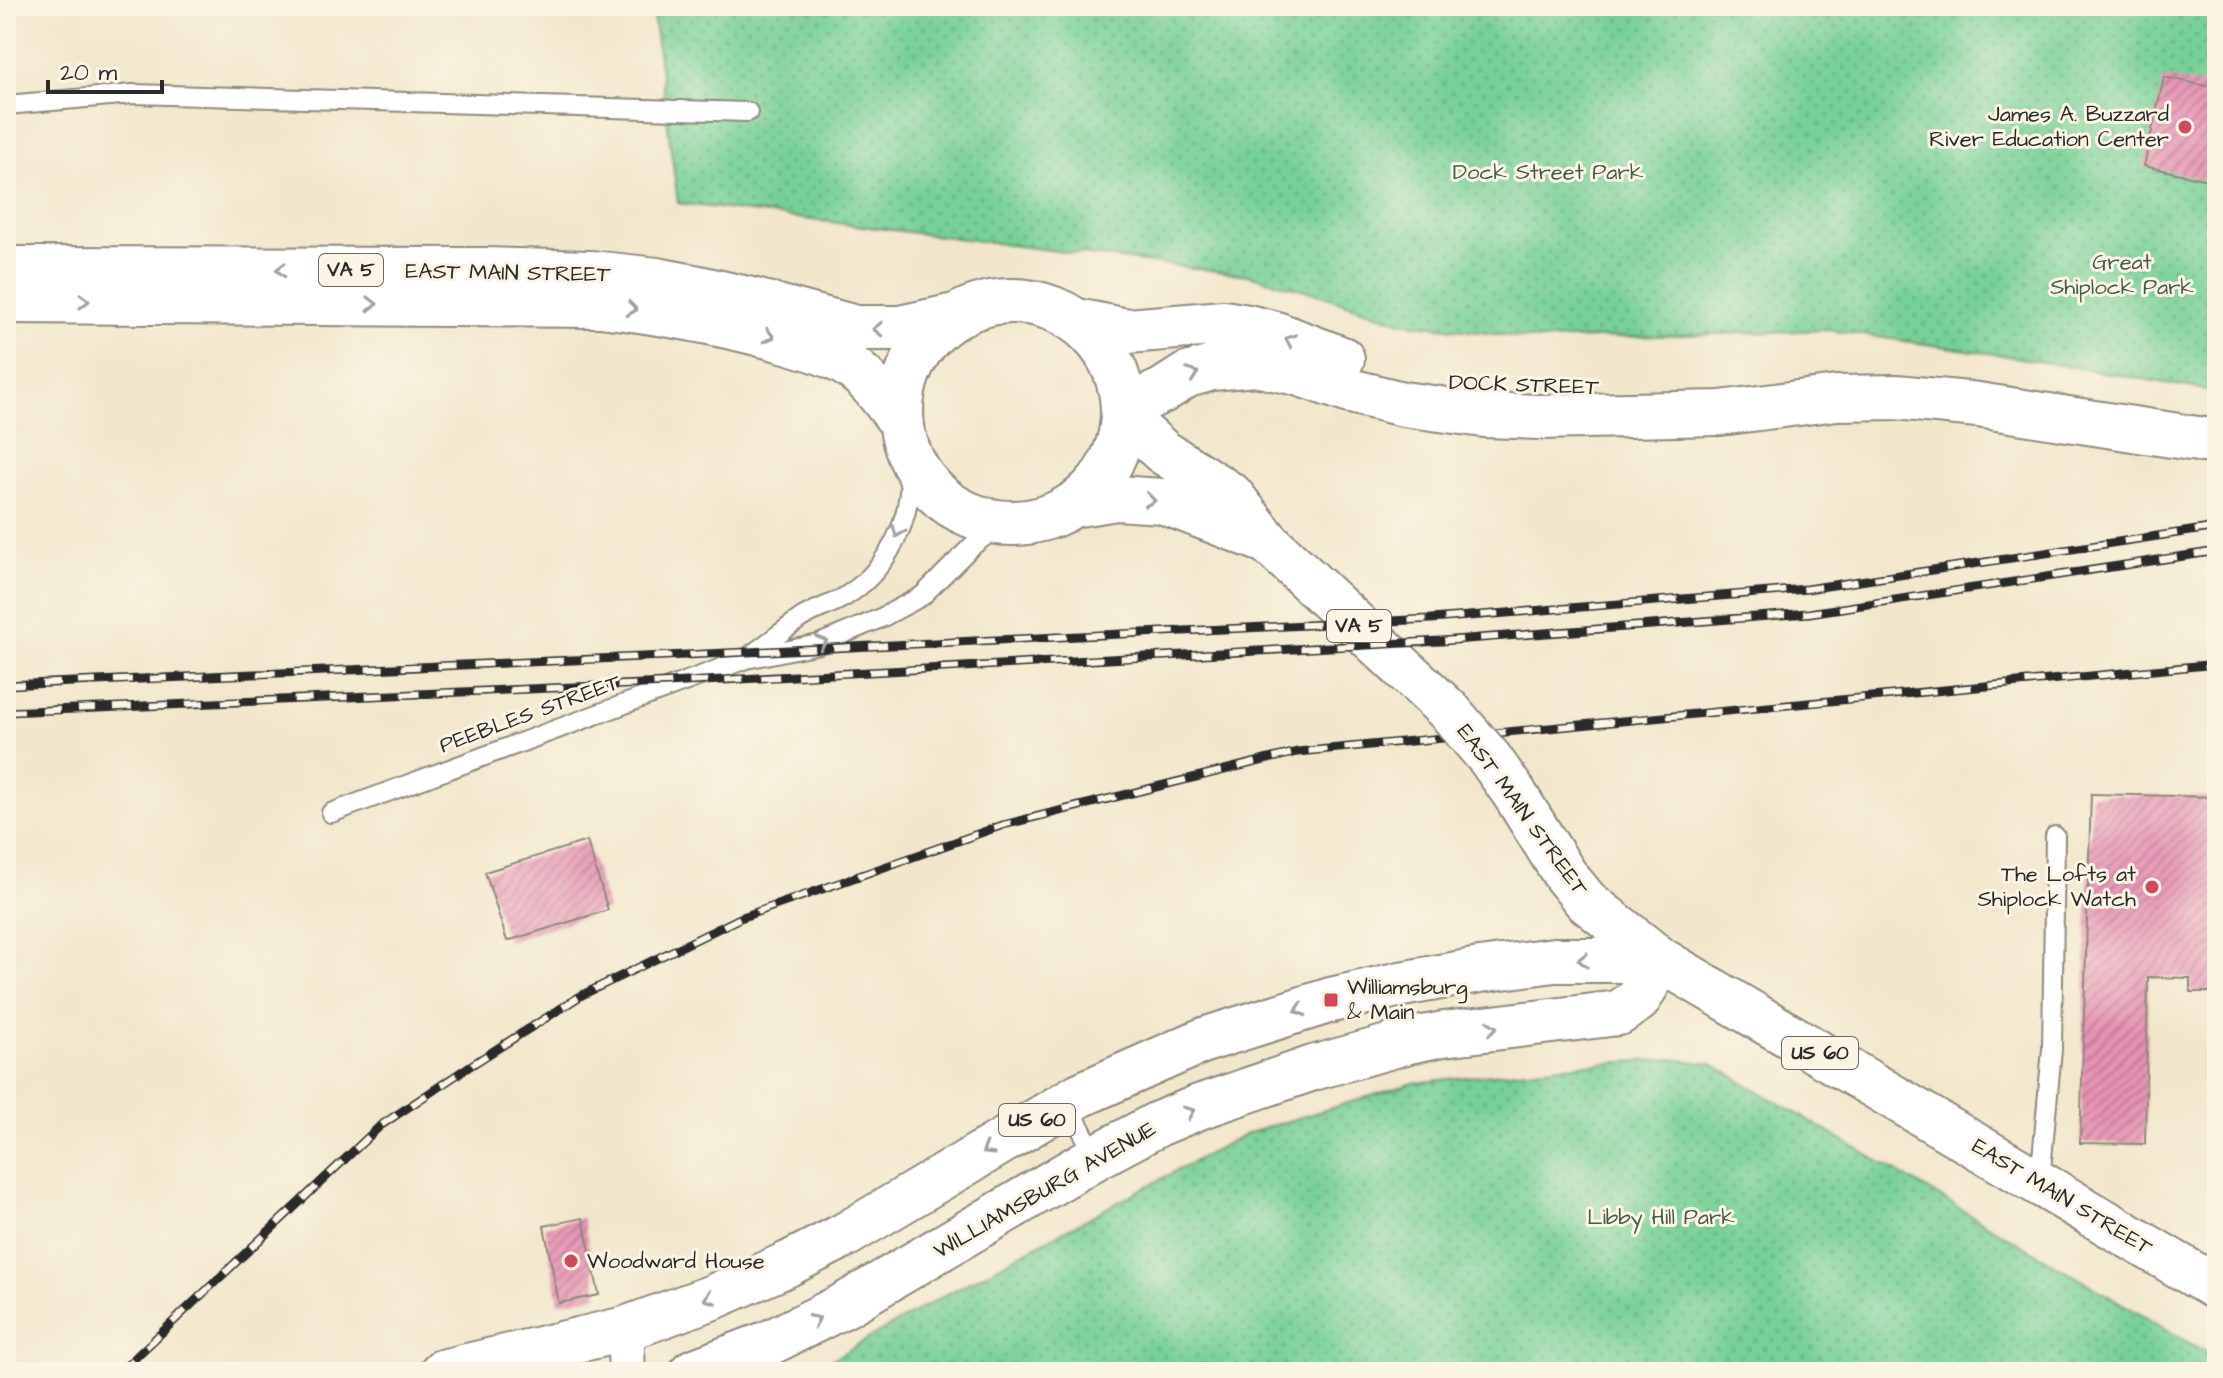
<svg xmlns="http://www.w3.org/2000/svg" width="2223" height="1378" font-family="'Architects Daughter',sans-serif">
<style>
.park{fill:url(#park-dots);stroke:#507e61;stroke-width:2}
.building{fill:url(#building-hatch)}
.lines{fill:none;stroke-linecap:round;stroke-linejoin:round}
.lane-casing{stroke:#8e897c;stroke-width:22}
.street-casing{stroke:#8e897c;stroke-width:40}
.secondary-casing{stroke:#8e897c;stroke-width:48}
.primary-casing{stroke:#8e897c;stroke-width:48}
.lane{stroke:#fff;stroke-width:18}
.street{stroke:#fff;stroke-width:36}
.secondary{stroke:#fff;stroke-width:44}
.primary{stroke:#fff;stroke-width:44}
.rail-casing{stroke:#2b2b2b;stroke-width:9}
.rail{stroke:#fcf5e5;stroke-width:6;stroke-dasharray:18;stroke-linecap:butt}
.primary-bridge-casing{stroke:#8e897c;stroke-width:48;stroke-linecap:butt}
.primary-bridge{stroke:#fff;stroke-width:44}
.oneway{stroke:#a0a0a0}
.poi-dot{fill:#d1495b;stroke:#fcf5e5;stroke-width:3}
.labels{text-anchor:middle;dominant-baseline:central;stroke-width:6;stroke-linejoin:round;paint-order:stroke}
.shield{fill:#fcf5e5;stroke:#6a6863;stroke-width:2}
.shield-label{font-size:20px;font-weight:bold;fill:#2b2b2b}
.poi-label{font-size:22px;fill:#2b2b2b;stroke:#fcf5e5;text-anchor:end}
.park-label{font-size:22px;fill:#425d4b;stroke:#fcf5e5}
.street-label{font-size:22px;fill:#2b2b2b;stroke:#fcf5e5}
</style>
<defs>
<pattern id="park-dots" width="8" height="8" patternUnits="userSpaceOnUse" patternTransform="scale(2)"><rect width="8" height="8" fill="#76d097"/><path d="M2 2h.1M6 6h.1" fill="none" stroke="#61a97b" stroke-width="1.8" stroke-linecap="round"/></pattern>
<pattern id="building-hatch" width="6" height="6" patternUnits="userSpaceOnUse" patternTransform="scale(2)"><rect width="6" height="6" fill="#e692b3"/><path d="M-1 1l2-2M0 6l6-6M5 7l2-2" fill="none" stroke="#bb7792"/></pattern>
</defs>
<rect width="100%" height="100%" fill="#fcf5e5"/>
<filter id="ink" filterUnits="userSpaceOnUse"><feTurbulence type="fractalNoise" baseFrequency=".0125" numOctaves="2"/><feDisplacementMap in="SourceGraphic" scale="16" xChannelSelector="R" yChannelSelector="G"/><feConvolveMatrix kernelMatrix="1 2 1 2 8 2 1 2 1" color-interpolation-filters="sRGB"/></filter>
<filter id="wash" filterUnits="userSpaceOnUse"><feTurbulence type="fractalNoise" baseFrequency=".006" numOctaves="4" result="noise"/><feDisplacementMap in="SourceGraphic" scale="32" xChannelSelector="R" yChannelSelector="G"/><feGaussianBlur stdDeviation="1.8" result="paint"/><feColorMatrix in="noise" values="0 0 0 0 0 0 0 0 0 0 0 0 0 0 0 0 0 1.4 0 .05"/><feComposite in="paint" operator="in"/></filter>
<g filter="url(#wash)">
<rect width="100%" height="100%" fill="#f2e7cc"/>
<path class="park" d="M652,6h1565v386l-209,-36 -179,-26 -289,10 -139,-18 -96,-32 -57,-15 -570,-72z
M1671,1059l41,5 505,295v13h-1407l133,-76 302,-162 169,-51 148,-17z"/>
<g id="blocks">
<path class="building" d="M2164,77l53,11v94l-73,-16z
M2091,794l126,3v195h-27v-14l-42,-1 -3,167 -65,-1z
M587,841l21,69 -101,31 -22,-69z
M583,1218l16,77 -40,8 -15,-77z"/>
</g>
</g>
<g filter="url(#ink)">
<use href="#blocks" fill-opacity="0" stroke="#8e897c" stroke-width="2"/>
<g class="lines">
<g class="lane-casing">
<path id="lane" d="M6,105l127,-11 615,18
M751,655c17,-12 33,-25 50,-37 14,-9 31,-13 45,-22 35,-22 59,-62 63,-103 1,-12 0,-25 0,-37
M331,813l415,-154 73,-15 62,-26 41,-22 50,-50 30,-23
M1067,1103l29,54
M2040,1181l12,-132 3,-213"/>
</g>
<g class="street-casing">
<path id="street" d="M625,1329l2,43"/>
</g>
<g class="secondary-casing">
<path id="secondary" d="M1077,321l51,10 96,-8 24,4 28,7 66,25
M1123,408l39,-17 25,-16 25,-7 43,-4 42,9 53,18 53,13 81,11 55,2 181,-4 117,-15 59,-1 82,8 239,37"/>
</g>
<g class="primary-casing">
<path id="primary" d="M6,269l478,1 107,3 66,7 37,7 57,13 105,28h44l55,-12
M901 412a111 111 0 1 1 222 0a111 111 0 1 1-222 0Z
M6,301l594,4c60,7 117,17 176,33 25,7 52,14 75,29 20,14 34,35 49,54
M1123,416l40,36 68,43 36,46 183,171
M1072,505l45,-7 45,3 104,40
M1514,793l51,82 21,26 75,59 556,328
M442,1372l183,-43 88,-32 75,-33 57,-29 235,-140 124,-55 127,-40 70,-16 79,-14 74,-10h107
M692,1372l79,-30 74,-37 251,-148 62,-33 41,-17 114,-39 96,-27 34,-7 176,-21 19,-13 23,-40"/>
</g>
<use href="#lane" class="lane"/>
<use href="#street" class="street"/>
<use href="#secondary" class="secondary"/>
<use href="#primary" class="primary"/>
<g class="rail-casing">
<path id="rail" d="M6,685l659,-29 766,-37 376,-30 410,-62
M6,712l661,-29 774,-42 368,-28 408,-62
M120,1372l260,-246 90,-60 112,-71 158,-77 263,-93 294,-73 920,-88"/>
</g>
<use href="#rail" class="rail"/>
<g class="primary-bridge-casing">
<path id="primary-bridge" d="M1450,712l40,47 24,34"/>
</g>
<use href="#primary-bridge" class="primary-bridge"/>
</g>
<defs><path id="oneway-chevron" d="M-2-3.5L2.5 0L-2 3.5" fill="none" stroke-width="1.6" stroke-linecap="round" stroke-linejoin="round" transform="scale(2)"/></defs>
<g class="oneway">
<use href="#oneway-chevron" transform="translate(281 270) rotate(-180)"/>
<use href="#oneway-chevron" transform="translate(84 301)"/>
<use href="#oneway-chevron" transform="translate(372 304)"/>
<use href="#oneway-chevron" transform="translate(632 309) rotate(7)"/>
<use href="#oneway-chevron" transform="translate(878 329) rotate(-180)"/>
<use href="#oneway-chevron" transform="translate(769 336) rotate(15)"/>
<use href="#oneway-chevron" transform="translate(1290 340) rotate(-159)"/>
<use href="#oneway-chevron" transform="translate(1193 374) rotate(-20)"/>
<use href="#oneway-chevron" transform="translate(1150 500) rotate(7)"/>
<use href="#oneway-chevron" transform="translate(898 532) rotate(112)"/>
<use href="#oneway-chevron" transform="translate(822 642) rotate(-18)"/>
<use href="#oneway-chevron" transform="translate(1583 960) rotate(179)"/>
<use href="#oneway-chevron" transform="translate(1300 1010) rotate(163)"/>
<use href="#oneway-chevron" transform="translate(1492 1028) rotate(-6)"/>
<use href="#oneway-chevron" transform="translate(1189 1112) rotate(-22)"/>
<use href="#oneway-chevron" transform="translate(987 1150) rotate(149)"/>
<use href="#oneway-chevron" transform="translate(709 1298) rotate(159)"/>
<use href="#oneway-chevron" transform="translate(815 1320) rotate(-27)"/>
</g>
</g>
<g class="poi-dot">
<circle cx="2185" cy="127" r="8"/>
<circle cx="2152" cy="887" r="8"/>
<rect x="1323" y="992" width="16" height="16" rx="4"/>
<circle cx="571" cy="1261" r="8"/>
</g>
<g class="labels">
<g class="shield">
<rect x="319" y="254" width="64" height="32" rx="6"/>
<rect x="1327" y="610" width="64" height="32" rx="6"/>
<rect x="1782" y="1037" width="76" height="32" rx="6"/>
<rect x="999" y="1104" width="76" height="32" rx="6"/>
</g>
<g class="shield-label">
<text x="351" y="270">VA 5</text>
<text x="1359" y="626">VA 5</text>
<text x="1820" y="1053">US 60</text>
<text x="1037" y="1120">US 60</text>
</g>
<g class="poi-label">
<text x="2169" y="114">James A. Buzzard<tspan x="2169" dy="25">River Education Center</tspan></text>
<text x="2136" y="874">The Lofts at<tspan x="2136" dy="25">Shiplock Watch</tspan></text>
<text x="1347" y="987" text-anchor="start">Williamsburg<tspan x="1347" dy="25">&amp; Main</tspan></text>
<text x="587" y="1261" text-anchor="start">Woodward House</text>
</g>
<g class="park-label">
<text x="1548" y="172">Dock Street Park</text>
<text x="2122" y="262">Great<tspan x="2122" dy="25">Shiplock Park</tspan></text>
<text x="1661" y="1217">Libby Hill Park</text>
</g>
<g class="street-label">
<text transform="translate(508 273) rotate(1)">EAST MAIN STREET</text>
<text transform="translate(1524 385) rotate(2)">DOCK STREET</text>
<text transform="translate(530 714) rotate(-20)">PEEBLES STREET</text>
<text transform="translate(1522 810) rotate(54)">EAST MAIN STREET</text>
<text transform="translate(1045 1190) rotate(-30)">WILLIAMSBURG AVENUE</text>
<text transform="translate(2062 1197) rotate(31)">EAST MAIN STREET</text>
</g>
</g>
<rect width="2223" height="1378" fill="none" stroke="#fcf5e5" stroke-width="32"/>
<path d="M48 80v12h114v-12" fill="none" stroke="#2b2b2b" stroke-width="4"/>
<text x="60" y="80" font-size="24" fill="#2b2b2b" stroke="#fcf5e5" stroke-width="6" paint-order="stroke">20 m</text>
</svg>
